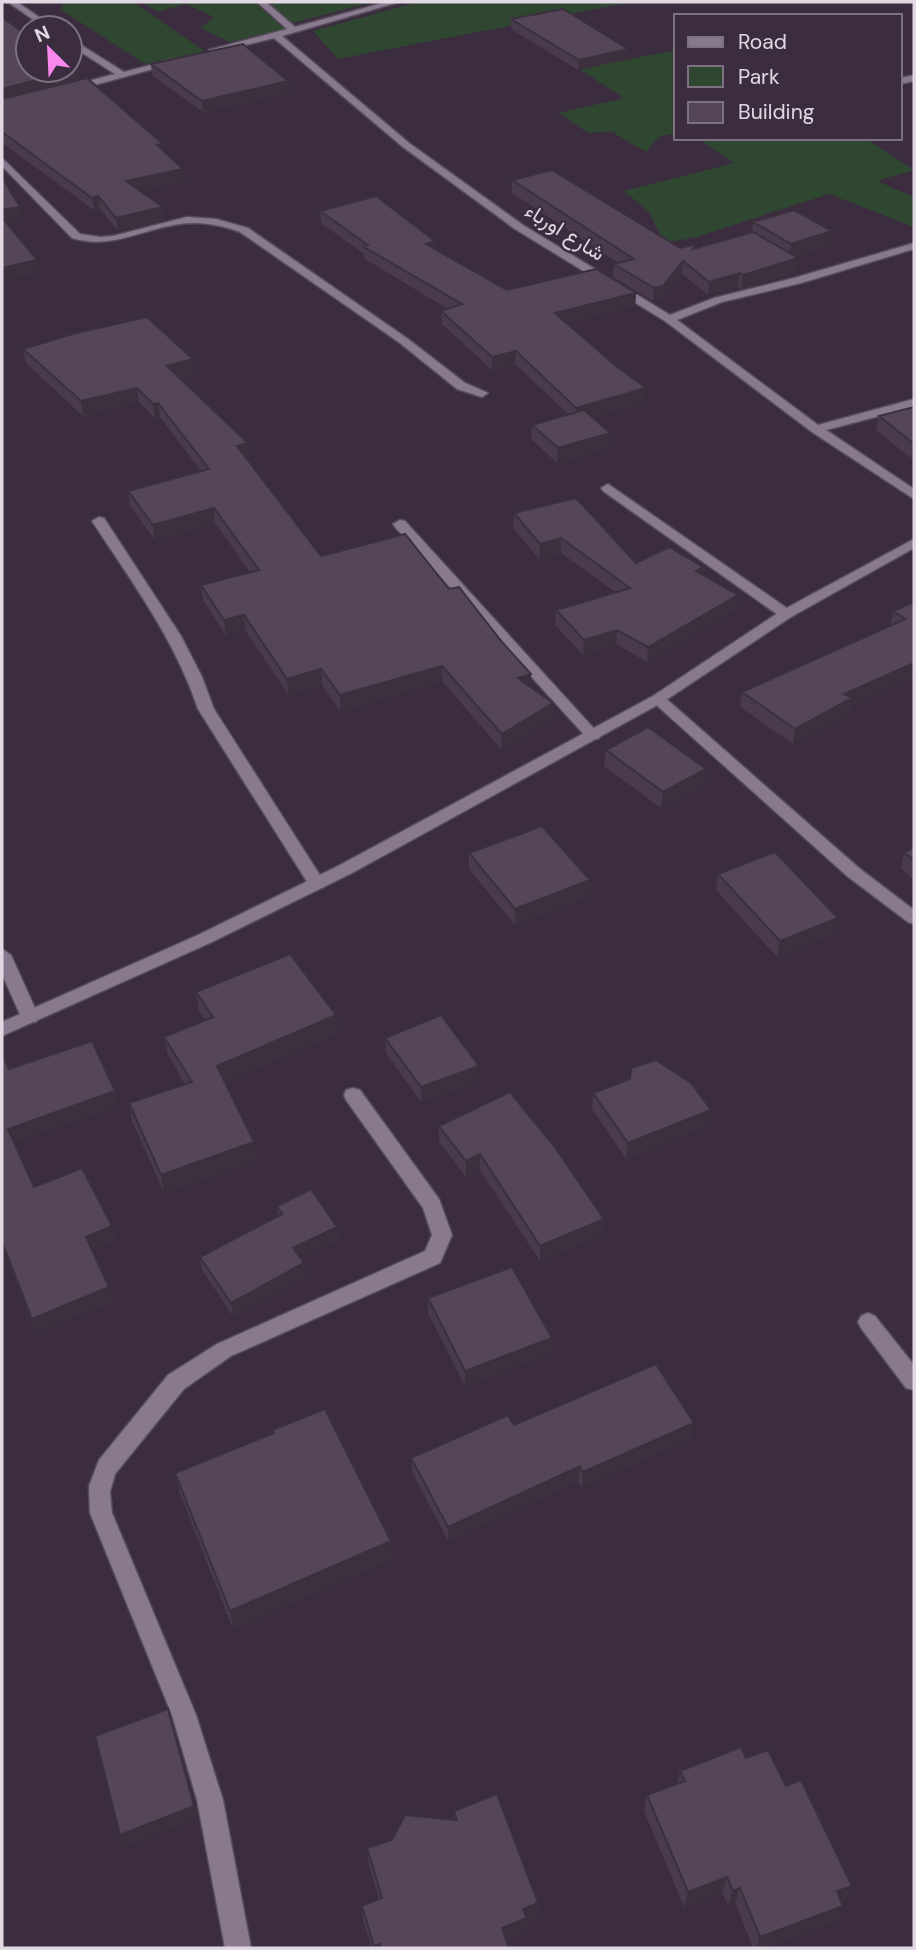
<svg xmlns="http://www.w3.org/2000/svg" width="916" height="1950" font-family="'DM Sans',Vazirmatn,sans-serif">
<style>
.green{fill:#2f4631}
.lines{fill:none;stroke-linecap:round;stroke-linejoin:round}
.street-casing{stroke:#574c5b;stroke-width:3}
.secondary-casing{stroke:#574c5b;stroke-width:3}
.street{fill:#89798e;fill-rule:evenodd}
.secondary{fill:#89798e;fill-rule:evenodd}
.wall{fill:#493b4d}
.shaded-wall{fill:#3c303e}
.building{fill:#554559;stroke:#3c303e;stroke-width:2}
.labels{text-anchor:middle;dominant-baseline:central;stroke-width:5;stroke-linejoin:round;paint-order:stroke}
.far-street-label{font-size:21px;fill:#e1d8e4;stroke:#3b2d3f}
</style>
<rect width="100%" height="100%" fill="#3b2d3f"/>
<path class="green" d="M65,2h68l73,50 -61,12 -85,-55z
M142,2h112l31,27 -55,13 -30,-14 14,-11 -28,-13 -29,8z
M264,2h109l-84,22z
M418,2h214l-294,57 -25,-28z
M676,50v83l-17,4 -13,15 -34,-20 -24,1 -29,-20 65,-15 -45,-29z
M697,138h168l49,32 -37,11 37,16v30l-85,-33 -132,43 -33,6 -15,-31 -25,-21 110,-28z"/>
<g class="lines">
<g class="street-casing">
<path id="street" d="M8,2h9l38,26h-10z
M257,2h9l29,25 91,-25h13l-117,34 127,107 114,82 147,90 44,-17 80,-20 120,-35v6l-113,34 -79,19 -45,18 141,105 96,-26v8l-88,23 88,59v10l-102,-67 -147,-111 -150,-92 -112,-82 -129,-109 -65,16v-4l78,-21z
M70,38l54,34 50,-13 5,3 -110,30 -5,-3 2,-2 49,-13 -45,-29z
M914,75v6l-14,3v-6z
M2,158l78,76 20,3 13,-1 74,-19 29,2 32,9 160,111 57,44 23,10 -6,4 -25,-8 -57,-46 -160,-111c-19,-7 -39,-11 -60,-8 -38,5 -68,26 -108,14l-70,-72z
M608,484l183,127v6h-10l-178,-126 -2,-3z
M99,517l5,1 77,118 21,41 12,32 109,171 2,4 -2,4h-12l-113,-179c-23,-69 -66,-127 -106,-188z
M400,520l5,1 193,212 3,3 -3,3h-10l-193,-212 -2,-3z
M658,694l5,2 196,172 55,42v14l-6,-2 -61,-46 -194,-174 -2,-3z
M2,949l9,6 28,62 -3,5h-12l-3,-5 -19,-43z
M353,1088l7,2 79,109 13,36 -12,28 -209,93 -47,33 -69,85 -5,18 2,21 84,202 27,85 28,148h-26l-28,-148 -25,-85 -82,-202 -1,-27 10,-26 69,-85 49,-31 208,-93 7,-16 -9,-27 -77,-108 -2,-5 2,-5z
M868,1313l7,3 39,49v25l-8,-2 -45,-60 -3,-6 3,-6z"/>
</g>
<g class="secondary-casing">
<path id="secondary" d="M914,539v9l-123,69 -128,85 -311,171 -142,70 -208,93v-14l196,-87 142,-70 313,-169 128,-85z"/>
</g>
<use href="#street" class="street"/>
<use href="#secondary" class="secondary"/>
</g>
<path class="wall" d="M2,17l162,134 21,30 -45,10 23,16 2,13 -47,11 -18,-22 -6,1 -92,-67z
M511,19l117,30v10l-50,11 -67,-41z
M151,64l137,17 1,11 -86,20 -51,-37z
M512,180l168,68 17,-4 -1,4 56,-16 1,-10 77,23 -36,11 4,2 -2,14 -55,17 -3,-2 -30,8 -26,-21 -20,25 -9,2 -40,-24 1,-13 4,-1 -106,-70z
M320,211l115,38 72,41 129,3 -1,13 -69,17 79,79 -53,15 18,30 -53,16 -26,-24 1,-14 36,-11 -53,-50 -23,6 -50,-46 -1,-13 7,-2 -83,-50 -1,-5 -43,-31z
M23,349l170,10 1,14 -15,5 70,80 -2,1 74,97 128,33 82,98 22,16v16l-52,30 -59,-68 -102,30 -18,-26 -34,9 -43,-64 -19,6 -23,-36 -2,-15 49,-13 -35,-49 -60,17 -25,-34 -2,-15 73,-20 -41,-54 -5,1 -16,-16 -56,14 -57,-53z
M914,407v50l-3,1 -35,-28 3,-14z
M514,513l122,50 67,4 -1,7 34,35 -89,53 -31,-18 -33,11 -28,-30 1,-15 59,-18 -54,-39 -22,6 -26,-31z
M914,602v78l-3,-3 -60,28 -2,9 -56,30 -53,-37 2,-15 148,-66 3,-15z
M606,750l98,34 -43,24 -57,-42z
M914,848v32l-13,-12 3,-16z
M469,853l121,27 -1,16 -74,29 -46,-56z
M718,874l120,44 -3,15 -58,24 -61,-67z
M196,992l142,41 -114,49 32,78 -92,33 -32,-72 -3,-18 56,-19 -17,-29 -4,-18 41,-17 -6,-9z
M385,1038l94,44 -58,20 -35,-49z
M2,1054l7,15 106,22 3,15 -104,36 20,45 78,39 3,14 -23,10 21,51 -77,31 -34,-87z
M593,1093l118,17 -2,15 -83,34 -34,-50z
M439,1126l165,93 -1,15 -63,27 -60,-91 -14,7 -27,-35z
M277,1206l60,21 1,13 -38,18 4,5 2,13 -73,40 -31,-46 -2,-13 78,-41z
M428,1298l123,55 -86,33 -37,-73z
M514,1425l177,13 -109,49 -4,-6 -130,60 -36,-69 -1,-14z
M272,1430l120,129 -159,70 -54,-138 -4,-18 98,-40z
M746,1758l40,28 59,114 -3,2 1,4 -6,15 -73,27h-11l-18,-46 -7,3 -6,-13 -38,15 -40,-96 3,-16 30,-11 3,-13z
M454,1811l84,92 -1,14 -10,4 -1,11 -20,8 3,8h-137l-9,-28 -1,-14 17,-7 -11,-36 -1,-15 87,-29z"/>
<path class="shaded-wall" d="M628,49v10l-50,11 1,-10z
M77,69l2,12 -77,20v-12z
M288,81l1,11 -86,20 -1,-11z
M183,169l2,12 -57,13 -2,-13z
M98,196l2,13 -6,1 -2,-12z
M20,207l2,13 -20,3v-13z
M163,207l2,13 -47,11 -2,-13z
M832,231l-2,14 -41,12 2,-13z
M435,241v12l-9,-9z
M798,258l-2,14 -55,17 2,-14z
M37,260l2,13 -37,8v-13z
M683,261l-1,13 -20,25 -9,2 1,-13z
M740,273l-2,14 -30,8 1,-13z
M636,293l-1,13 -80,20v-13z
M516,351l-1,13 -23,6v-13z
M193,359l1,14 -25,8 -2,-15z
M137,388l2,14 -56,14 -2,-15z
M646,388l-1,14 -69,20v-14z
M158,403l2,14 -5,1 -2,-14z
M610,433v14l-53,16 1,-15z
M248,443l1,15 -11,3 -1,-15z
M914,443v14l-3,1 3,-14z
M214,508l1,15 -60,17 -2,-15z
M561,538v15l-22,6 1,-15z
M703,567l-1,15 -6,-11z
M738,595l-2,14 -89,53 1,-15z
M244,615l1,15 -19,6 -2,-16z
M617,630l-1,14 -33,11 1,-15z
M914,662l-3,15 -60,28 -2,9 -56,30 2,-15 49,-35z
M442,666v15l-102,30v-16z
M321,669l1,16 -34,9 -1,-15z
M531,674v15l-13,-11z
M553,703v16l-52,30 1,-15z
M706,769l-2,15 -43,24 2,-16z
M590,880l-1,16 -74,29v-16z
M838,918l-3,15 -58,24 3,-16z
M336,1015l2,18 -119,51 -2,-18z
M479,1066v16l-58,20v-15z
M115,1091l3,15 -106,37 -4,-14z
M711,1110l-2,15 -83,34 2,-16z
M254,1142l2,18 -92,33 -3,-18z
M480,1154v16l-14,7v-16z
M604,1219l-1,15 -63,27v-15z
M112,1226l3,14 -25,11 -4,-14z
M337,1227l1,13 -44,21 -1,-13z
M304,1263l2,13 -73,40 -2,-13z
M109,1287l4,14 -77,31 -4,-13z
M552,1338l-1,15 -86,33v-15z
M694,1423l-3,15 -109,49 1,-15z
M580,1466l-2,15 -130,60v-14z
M391,1541l1,18 -159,70 -3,-18z
M168,1709l30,109 -74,29 -4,-12z
M727,1877l-5,15 -38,15 4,-15z
M852,1886l-7,14 -15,6 7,-15z
M740,1888l-5,14 -7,3 5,-14z
M538,1903l-1,14 -10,4 -1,11 -25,9 1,-13 21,-19z
M843,1906l-6,15 -73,27h-8l4,-11z
M380,1944v4h-6v-2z"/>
<path class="building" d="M563,9l65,40 -49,11 -68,-41z
M2,17l26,19v34h42v-7l7,6 -75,20z
M243,44l45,37 -86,20 -51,-37z
M87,78l76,66 -6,1 26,24 -57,12 37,26 -47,11 -18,-22 -6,2 -90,-66v-33z
M552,170l128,78 17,-4 -4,5 60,-17 45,26 -55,17 -3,-2 -31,9 -26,-21 -20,25 -9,2 -40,-24 20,-5 -122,-79z
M2,177l18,30 -18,3z
M376,196l59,45 -9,3 81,46 89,-21 40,24 -81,20 61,53 30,22 -70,20 -60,-57 -24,6 -51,-46 21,-7 -98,-57 4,-2 -48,-34z
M794,210l38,21 -41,13 -38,-22z
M2,217l35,43 -35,8z
M147,317l46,42 -26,7 81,77 -11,3 84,110 84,-22 44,55 10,-2 43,55 29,32 -13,4 35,25 -51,31 -60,-68 -102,29 -19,-26 -34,10 -43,-64 -20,5 -23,-35 58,-15 -45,-62 -61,17 -25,-34 81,-22 -51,-66 -5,1 -16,-16 -56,13 -58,-52 53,-16z
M914,407v37l-35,-28z
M584,410l26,23 -52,15 -26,-23z
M576,498l60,65 33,-16 34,20 -7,4 42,24 -90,52 -31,-17 -33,10 -28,-30 74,-22 -69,-50 -21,6 -26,-31z
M914,602v61l-70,31 8,4 -57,31 -53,-37 163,-73 -12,-8z
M648,727l58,42 -43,23 -57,-42z
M542,826l48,54 -75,29 -46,-56z
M914,848v13l-10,-9z
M775,852l63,66 -58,23 -62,-67z
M290,954l46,61 -119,51 37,76 -93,33 -32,-72 63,-21 -28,-45 49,-20 -17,-25z
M441,1015l38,51 -58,21 -36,-49z
M92,1041l23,50 -107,38 26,58 48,-19 30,58 -26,11 23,50 -77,32 -30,-77v-188l7,15z
M656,1060l35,23 20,27 -83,33 -35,-50 37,-14 1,-11z
M510,1092l44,54 50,73 -64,27 -60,-92 -14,7 -27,-35z
M311,1189l26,38 -44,21 11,15 -73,40 -31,-46 82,-43 -5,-8z
M512,1267l40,71 -87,33 -37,-73z
M656,1364l38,59 -111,49 -3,-6 -132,61 -37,-69 97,-43 6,10z
M325,1409l66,132 -161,70 -55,-138 99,-40 -2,-3z
M168,1709l26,97 -74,29 -25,-99z
M741,1747l5,11 22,-8 18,36 15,-6 51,106 -15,5 6,15 -83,31 -20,-49 -7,3 -6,-14 -39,15 -41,-97 38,-14 -5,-10z
M497,1794l41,109 -15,6 4,9 -25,10 7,20h-129v-4l-6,2 -12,-40 20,-8 -15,-50 25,-8 13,-25 52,5 -3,-9z"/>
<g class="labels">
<g class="far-street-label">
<text transform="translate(565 232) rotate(32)">شارع اورباء</text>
</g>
</g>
<rect width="916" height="1950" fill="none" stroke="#e1d8e4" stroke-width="7"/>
<rect x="674" y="14" width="228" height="126" fill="#3b2d3f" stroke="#7d7181" stroke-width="2"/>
<rect x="688" y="37" width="35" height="10" fill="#89798e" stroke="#7d7181" stroke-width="2"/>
<text x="738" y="49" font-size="21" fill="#e1d8e4">Road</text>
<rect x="688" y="66" width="35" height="21" fill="#2f4631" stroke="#7d7181" stroke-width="2"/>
<text x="738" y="84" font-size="21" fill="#e1d8e4">Park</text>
<rect x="688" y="102" width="35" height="21" fill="#554559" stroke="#7d7181" stroke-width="2"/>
<text x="738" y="119" font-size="21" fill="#e1d8e4">Building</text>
<g transform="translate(49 49) rotate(336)"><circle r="33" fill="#3b2d3f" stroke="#7d7181" stroke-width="2"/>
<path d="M0-5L12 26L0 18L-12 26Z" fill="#f788ec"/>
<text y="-10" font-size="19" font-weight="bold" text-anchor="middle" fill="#e1d8e4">N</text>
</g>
</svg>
